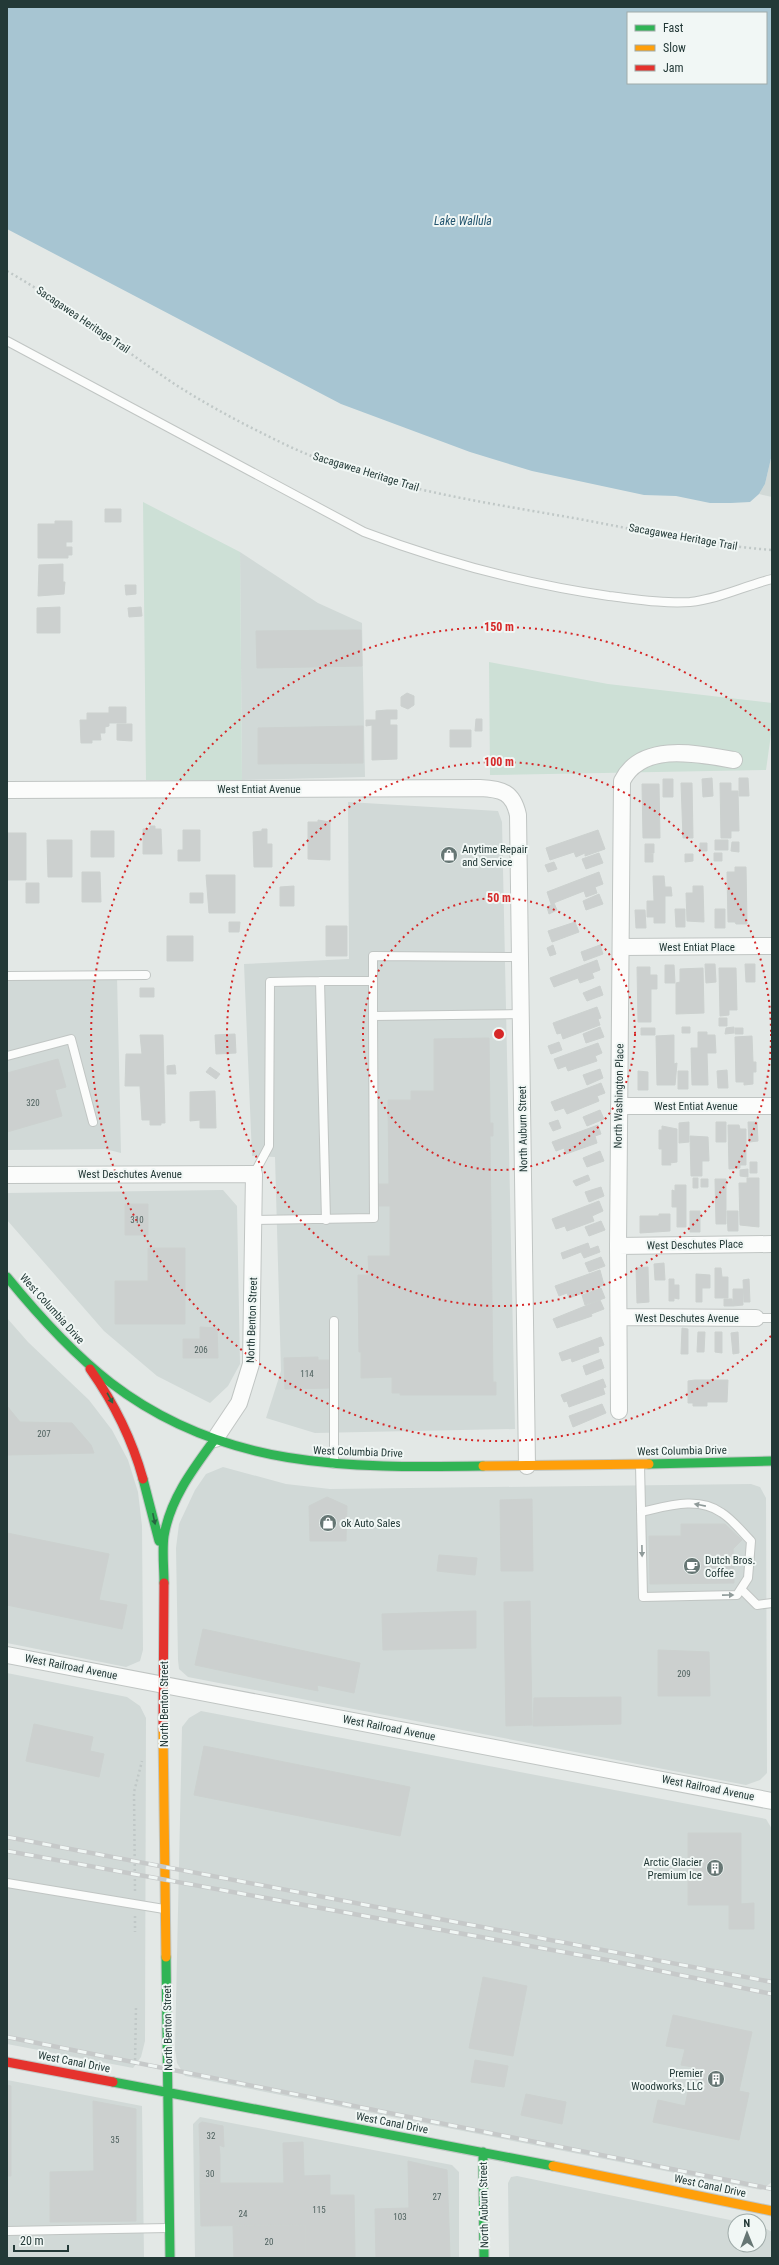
<svg xmlns="http://www.w3.org/2000/svg" width="779" height="2265" font-family="'Roboto Condensed',sans-serif">
<style>
.built{fill:#d1d9d7}
.green{fill:#cde0d6}
.water{fill:#a7c5d2;fill-rule:evenodd}
.building{fill:#ccd0cf;stroke:#ccd1cf}
.lines{fill:none;stroke-linecap:round;stroke-linejoin:round}
.lane-casing{stroke:#c0c5c3;stroke-width:10}
.street-casing{stroke:#c0c5c3;stroke-width:18}
.fast-casing{stroke:#c0c6c4;stroke-width:11}
.slow-casing{stroke:#c0c6c4;stroke-width:11}
.jam-casing{stroke:#c0c6c4;stroke-width:11}
.path{stroke:#c0c8c7;stroke-width:2.5;stroke-dasharray:2 3;stroke-linecap:butt}
.lane{stroke:#fbfcfb;stroke-width:8}
.street{stroke:#fbfcfb;stroke-width:16}
.fast{stroke:#30b455;stroke-width:9}
.slow{stroke:#ff9f0a;stroke-width:9}
.jam{stroke:#e5322d;stroke-width:9}
.rail-casing{stroke:#c6c9c9;stroke-width:4.5}
.rail{stroke:#f1f7f5;stroke-width:3;stroke-dasharray:9;stroke-linecap:butt}
.oneway{fill:#286442}
.oneway2{fill:#8f9a99}
.ring{fill:none;stroke:#d62828;stroke-width:2;stroke-dasharray:2 4}
.labels{text-anchor:middle;dominant-baseline:central;stroke-width:4;stroke-linejoin:round;paint-order:stroke}
.number-label{font-size:9px;fill:#4e605e}
.street-label{font-size:11px;fill:#233937;stroke:#f1f7f5}
.poi-label{font-size:11px;fill:#233937;stroke:#f1f7f5;text-anchor:start}
.water-label{font-size:12px;font-style:italic;fill:#23556f;stroke:#f1f7f5}
.centre{fill:#d62828;stroke:#f1f7f5;stroke-width:2}
.ring-label{font-size:12px;text-anchor:middle;font-weight:bold;fill:#d62828;stroke:#f1f7f5;stroke-width:4;stroke-linejoin:round;paint-order:stroke}
</style>
<rect width="100%" height="100%" fill="#e3e8e6"/>
<path class="built" d="M772,454v43l-13,-3 6,-10z
M240,552l78,51 44,20 3,154 -123,3z
M348,802l150,9 4,11 13,607 -200,4 -49,-15 15,-47 -6,-214 -23,-1 -8,-192 105,-5z
M117,976l4,177 -16,-4 -98,1v-173z
M223,1190l14,16 3,158 -12,22 -18,17 -53,-27 -53,-45 -97,-111v-27z
M7,1318l21,24 61,58 23,30 16,30 10,32 4,34 1,124 -3,11 -14,6 -119,-24z
M223,1467l63,17 44,5 421,-5 9,3 6,11 1,275 -7,7 -14,5 -558,-108 -9,-8 -1,-9 -2,-112 3,-24 16,-34 11,-16z
M7,1673l120,24 13,9 6,12 -1,323 -4,16 -8,11 -126,-24z
M201,1711l565,108 6,10v353l-11,8 -576,-114 -8,-13 -2,-14 7,-322 7,-9z
M7,2080l135,26 2,152h-137z
M200,2117l252,48 7,7v86h-264l-2,-134z
M517,2176l218,45v24h24v-19l4,1 9,5v26h-263l-1,-75 3,-6z"/>
<path class="green" d="M143,502l97,50 2,228h-96z
M489,662l119,22 164,19v24l-6,43 -276,5z"/>
<path class="water" d="M7,7h765v447l-7,30 -6,10 -9,8 -19,1h-21l-34,-7 -32,-1 -112,-24 -62,-19 -129,-48 -334,-175zM628,13h138v70h-138z"/>
<path class="building" d="M105,509h16v13h-16z
M55,521h17v21h-6v5h6v8h-4v3h-30v-34h17z
M63,564v18h2l-1,12 -26,2 1,-31z
M125,585h11v9l-10,1z
M60,607v26h-23v-25z
M141,607l1,9 -13,1 -1,-9z
M361,630l1,36 -105,2 -1,-37z
M407,693l7,3v9l-6,4 -7,-3v-9z
M109,707h17v16h-17v3l-4,1v6h-5l1,7h-9v3h-11l-1,-23h7v-7h22z
M387,710h10v9h-7v6h7v34l-25,1v-35l-6,1v-6h10v-9z
M476,719h6v12h-7z
M117,724h15v17l-15,-1z
M363,726v37l-105,1v-36z
M450,730h21v17h-21z
M712,778l1,18 -10,1 -1,-18z
M739,778h9l1,18h-10z
M663,779h10v18h-10z
M681,783h11l1,55h-10z
M720,783h11v8h7l1,40h-8v7h-10z
M642,784h17l1,54h-17z
M318,820l12,2v38l-22,-1v-37h10z
M150,826h5v3h6l1,25h-19v-25h7z
M262,829h5v15h5v23h-18l-1,-35 9,-1z
M183,830h17v31h-22v-11h5z
M598,830l7,19 -20,7v-3l-9,4 -2,-5 -24,8 -4,-12z
M91,831h23v26h-23z
M7,833h19v47h-19z
M47,840h25v37h-24z
M715,840h13v10h-13z
M732,842h7v10l-8,-1z
M700,843h7v8h-7z
M645,844h9v9l-9,1z
M599,853l4,10 -17,6 -4,-10z
M714,853h8v8h-8z
M645,854h8v8h-8z
M685,854h8v7l-8,1z
M554,862l3,7 -9,3 -3,-7z
M735,867h11l1,57h-11l-1,-2h-7l-1,-50h8z
M82,872h18l1,30h-19z
M599,872l4,12 -8,3 2,6 -11,4 -2,-6 -33,13 -4,-12z
M206,875h29v38h-26z
M653,876h11l1,11h6l1,9h-7v27h-11v-6h-7v-16h7z
M26,883h13v20h-13z
M294,886v20h-14v-19z
M693,886h10l1,36 -17,-1 -1,-28h7z
M190,893h13v10h-13z
M599,894l4,10 -17,6 -3,-9z
M554,903l3,7 -8,4 -2,-7z
M675,909h10v18h-9z
M715,909h10v19h-10z
M635,910h10l1,18h-10z
M229,922h11l-1,10h-10z
M575,922l4,10 -27,10 -4,-11z
M326,926h21v30h-21z
M167,936h26v25h-26z
M553,945l3,9 -6,2 -3,-8z
M600,945l3,9 -19,7 -3,-9z
M597,960l3,10 -8,3 2,5 -14,5 -2,-5 -24,9 -4,-9z
M705,964h10l1,18 -10,1z
M745,964h10v18h-9z
M665,965h9l1,18h-10z
M637,967h13v8h7v14h-6v33h-13z
M703,968l1,45 -28,1v-31l4,-1v-13z
M719,968h17l1,42h-8v5l-9,1z
M600,986l3,9 -16,6 -4,-8z
M140,988h14v9h-14z
M597,1007l4,11 -3,1 2,6 -37,14 -2,-6 -4,1 -4,-11z
M719,1018h8v8h-8z
M600,1027l4,10 -18,6 -3,-9z
M682,1027h8v6h-8z
M734,1027v6l-9,1 1,-6z
M641,1028h14v7h-14z
M735,1028h8v6h-8z
M698,1032h9v3h8l1,18h-9l1,32h-16l-1,-37h7z
M235,1034l1,19 -20,1 -1,-19z
M140,1035h23l2,88h-4v2h-11v-5h-8l-2,-34h-15l1,-32h16z
M674,1035v29l3,-1 -2,22h-18l-1,-49z
M752,1036l1,26h3v10h-3v12l-9,1v-3h-8l-1,-45z
M489,1038l1,85h3v13h-3l3,246h3v13h-96v-2h-8v-16l-31,1v-26h-2l-1,-77h11l-1,-19h22v-50h-14v-22h13l-1,-84h23v-9h23v-52z
M559,1042l3,8 -11,4 -3,-8z
M598,1043l4,10 -7,3 2,5 -29,10 -2,-5 -8,3 -4,-10z
M58,1059l8,28 -11,3 7,26 -55,16v-49h2l-2,-10z
M175,1065l1,9h-9v-8z
M210,1067l10,7 -4,5 -10,-7z
M600,1069l3,9 -16,7 -4,-10z
M727,1070l1,18h-10l-1,-17z
M638,1071l10,1v18h-10z
M678,1071h10v18h-10z
M601,1083l4,10 -8,3 2,5 -32,13 -3,-6 -9,3 -4,-9z
M215,1091l1,37h-16v-8l-10,1v-29z
M600,1110l4,9 -17,7 -4,-9z
M558,1120l3,8 -8,3 -4,-8z
M689,1122v20l-10,1v-20z
M716,1122h10v20h-10z
M748,1122h9l1,19 -9,1z
M598,1125l3,9 -6,2 2,7 -31,11 -2,-6 -8,3 -4,-9z
M728,1125h11l1,4h6v36h-6v3l-11,1z
M662,1126l15,3v33l-7,1 1,2h-9v-16h-3v-19h3z
M690,1136l18,1 1,24h-7v15h-11z
M600,1151l4,10 -17,6 -4,-9z
M750,1162h7v11h-7z
M748,1169v8l-8,-1v-6z
M588,1175l2,5 -14,6 -3,-5z
M693,1178h5v10h-5z
M747,1178h12v49l-19,-2 -1,-42h8z
M701,1179h7v8h-7z
M715,1179h11v45h-10z
M675,1185h11v42h-9v-20h-5v-17l3,1z
M601,1187l3,9 -15,6 -4,-10z
M599,1201l4,10 -11,5 2,5 -27,10 -2,-5 -9,3 -4,-10z
M125,1204h23v31h-23z
M690,1211h10v21h-10z
M727,1211h11v20h-10z
M659,1214h11v17l-30,2v-17h19z
M601,1221l4,9 -16,6 -4,-9z
M588,1243l2,6 8,-3 2,6 -16,6 -3,-6 -18,7 -2,-6z
M148,1248h37v76h-70v-43h33z
M601,1257l4,9 -16,6 -4,-9z
M664,1263l1,17h-10l-1,-16z
M648,1267l1,35 -12,1 -1,-35z
M715,1268h6l1,9h6v21h-13z
M600,1270l4,15 -35,13 -2,-5 -8,3 -4,-10z
M696,1274l14,1v13h-8v14h-6z
M669,1279h5v6h5v14l-5,-1v3h-5z
M749,1279l1,23h-6l-1,-22z
M601,1288l4,10 -20,7 -3,-10z
M733,1289h10v16l-10,1z
M724,1299h8l1,7h-9z
M600,1300l4,9 -13,5 1,2 -35,12 -4,-9z
M200,1327l17,1 1,30h-35v-19h17z
M682,1328l6,1v25h-7z
M698,1332h7l-1,20h-7z
M715,1332h7v21l-7,-1z
M738,1332l1,21 -6,1 -2,-21z
M601,1337l3,8 -6,2 1,5 -27,10 -1,-4 -9,3 -3,-8z
M318,1357v3h11l1,28 -45,1 -1,-31z
M601,1359l3,9 -18,7 -3,-9z
M603,1379l3,8 -3,1 2,6 -36,13 -2,-6 -3,1 -3,-7z
M695,1380h33l-1,22h-20v4h-14v-3h-5v-22z
M602,1404l4,9 -33,14 -4,-11z
M7,1406l13,16 52,1 19,22 3,8 -87,2z
M327,1497l20,9 -1,35h-36l-1,-35z
M532,1499l1,72h-32l-1,-71z
M681,1524h44l17,16 -9,9 1,34 -84,1 -1,-48h32z
M7,1533l102,21 -10,46 28,5 -5,24 -115,-24z
M439,1555l38,3 -2,17 -38,-4z
M530,1601l2,124 -26,1 -2,-124z
M476,1611v37l-93,2 -1,-36z
M203,1629l157,34 -6,30 -37,-8 1,6 -123,-26z
M658,1650l51,2 1,44h-52z
M621,1697v27l-88,2 1,-28z
M34,1724l59,13 -3,14 14,3 -5,23 -73,-16z
M204,1746l206,41 -10,49 -206,-41z
M688,1833h53v71l13,-1v26h-25v-24h-41z
M483,1977l44,9 -14,70 -44,-8z
M673,2015l79,17 -13,59 10,2 -10,47 -86,-18 5,-22 27,6 8,-39 -12,-2 4,-16 -19,-3z
M475,2060l33,6 -4,21 -33,-5z
M7,2085l4,1v90h-4z
M526,2094l40,8 -4,22 -41,-9z
M93,2101l43,8v112l-86,1v-50l44,-1z
M202,2122l21,4 1,21 -5,-2 1,10 -20,1 -1,-32z
M303,2142l1,34 26,-1v20h24l1,63h-50v-33h-20l-2,-82z
M220,2155v28h-20v-27z
M408,2161l17,4 1,60 23,1 1,32h-74l-1,-49 34,-1z
M425,2165l22,5 2,56 -23,-1z
M200,2183h84l1,42 -84,1z
M305,2225v33h-71l-1,-32z"/>
<g class="lines">
<g class="lane-casing">
<path id="lane" d="M7,341l357,191c79,30 161,52 245,64 26,3 55,8 81,6 29,-3 54,-16 82,-23
M7,976l139,-1
M373,1016v-60l147,1
M7,1056l64,-17 22,83
M254,1174l15,-28 1,-164 50,-1
M254,1220l120,-2 -1,-202 148,-2
M326,1220l-6,-239h53
M756,1318h16
M334,1321v143
M640,1465l3,132 94,-2 11,-17 3,-37c-9,-9 -18,-21 -29,-28 -24,-17 -54,-7 -81,-1
M741,1589l16,16 15,-2
M7,1883l157,26
M7,2231l161,-3"/>
</g>
<g class="street-casing">
<path id="street" d="M7,790l473,-2c22,1 33,4 38,27l9,651
M621,947l151,-1
M619,1106h153
M7,1175l247,-1 -3,190 -12,39 -24,36
M618,1246l154,-2
M619,1317l137,1
M619,1411l-1,-165 4,-465c20,-40 77,-27 112,-21
M7,1655l765,146"/>
</g>
<g class="fast-casing">
<path id="fast" d="M7,1277c31,38 64,75 104,106 112,86 236,85 372,83
M649,1464l123,-3
M143,1479l16,62
M164,1583c0,-15 -2,-32 0,-47 6,-37 29,-67 51,-97
M166,1957l4,301
M113,2082l440,84
M483,2152l1,106"/>
</g>
<g class="slow-casing">
<path id="slow" d="M483,1466l166,-2
M163,1729l3,228
M553,2166l219,45"/>
</g>
<g class="jam-casing">
<path id="jam" d="M90,1369c24,34 42,70 53,110
M163,1729l1,-146
M7,2062l106,20"/>
</g>
<path class="path" d="M7,271c60,34 112,76 169,114 33,21 67,39 102,56 93,46 200,60 301,78 64,12 128,26 193,31
M135,1891l-1,-99 8,-31
M135,1916v16
M135,2065l1,-58"/>
<use href="#lane" class="lane"/>
<use href="#street" class="street"/>
<use href="#fast" class="fast"/>
<use href="#slow" class="slow"/>
<use href="#jam" class="jam"/>
<g class="rail-casing">
<path id="rail" d="M7,1837l765,145
M7,1851l600,109 165,34
M7,2037l765,152"/>
</g>
<use href="#rail" class="rail"/>
</g>
<defs><path id="oneway-solid" d="M-6-.8H1V-3.2L6.5 0L1 3.2V.8H-6Z"/></defs>
<g class="oneway">
<use href="#oneway-solid" transform="translate(110 1398) rotate(61)"/>
<use href="#oneway-solid" transform="translate(154 1519) rotate(78)"/>
</g>
<g class="oneway2">
<use href="#oneway-solid" transform="translate(700 1505) rotate(-169)"/>
<use href="#oneway-solid" transform="translate(642 1551) rotate(89)"/>
<use href="#oneway-solid" transform="translate(728 1595) rotate(-1)"/>
</g>
<g class="ring">
<circle cx="499" cy="1034" r="136"/>
<circle cx="499" cy="1034" r="272"/>
<path d="M771 1336A407 407 0 1 1 771 732"/>
</g>
<defs>
<g id="shop-disc" transform="scale(0.9)"><circle r="9.5" fill="#667674" stroke="#f1f7f5"/><path d="M-5-2.5h2.3a2.7 3.5 0 0 1 5.4 0H5L5.5 6h-11ZM-1.5-2.5h3a1.5 2.3 0 0 0-3 0Z" fill="#fff"/></g>
<g id="cafe-disc" transform="scale(0.9)"><circle r="9.5" fill="#667674" stroke="#f1f7f5"/><path d="M-5.5-4.5H6V0H3Q3 3.5 0 3.5H-2.5Q-5.5 3.5-5.5 0ZM3-3.2v2h1.7v-2ZM-6 4.5H4V6H-6Z" fill="#fff"/></g>
<g id="building-disc" transform="scale(0.9)"><circle r="9.5" fill="#667674" stroke="#f1f7f5"/><path d="M-4-6H4V6H1V3H-1V6H-4ZM-2.5-4.3h1.7v1.8h-1.7ZM.8-4.3h1.7v1.8H.8ZM-2.5-1h1.7V.8h-1.7ZM.8-1h1.7V.8H.8Z" fill="#fff"/></g>
</defs>
<g fill-rule="evenodd">
<use href="#shop-disc" x="449" y="855"/>
<use href="#shop-disc" x="328" y="1523"/>
<use href="#cafe-disc" x="692" y="1566"/>
<use href="#building-disc" x="715" y="1868"/>
<use href="#building-disc" x="716" y="2079"/>
</g>
<g class="labels">
<g class="number-label">
<text x="33" y="1103">320</text>
<text x="137" y="1220">310</text>
<text x="201" y="1350">206</text>
<text x="307" y="1374">114</text>
<text x="44" y="1434">207</text>
<text x="684" y="1674">209</text>
<text x="211" y="2136">32</text>
<text x="115" y="2140">35</text>
<text x="210" y="2174">30</text>
<text x="437" y="2197">27</text>
<text x="319" y="2210">115</text>
<text x="243" y="2214">24</text>
<text x="400" y="2217">103</text>
<text x="269" y="2242">20</text>
</g>
<g class="street-label">
<text transform="translate(83 320) rotate(34)">Sacagawea Heritage Trail</text>
<text transform="translate(366 472) rotate(17)">Sacagawea Heritage Trail</text>
<text transform="translate(683 537) rotate(10)">Sacagawea Heritage Trail</text>
<text x="259" y="789">West Entiat Avenue</text>
<text x="697" y="947">West Entiat Place</text>
<text transform="translate(619 1096) rotate(-89)">North Washington Place</text>
<text x="696" y="1106">West Entiat Avenue</text>
<text transform="translate(523 1129) rotate(-91)">North Auburn Street</text>
<text x="130" y="1174">West Deschutes Avenue</text>
<text transform="translate(695 1245) rotate(-1)">West Deschutes Place</text>
<text transform="translate(52 1309) rotate(48)">West Columbia Drive</text>
<text x="687" y="1318">West Deschutes Avenue</text>
<text transform="translate(252 1320) rotate(-88)">North Benton Street</text>
<text transform="translate(682 1451) rotate(-1)">West Columbia Drive</text>
<text transform="translate(358 1452) rotate(2)">West Columbia Drive</text>
<text transform="translate(71 1667) rotate(11)">West Railroad Avenue</text>
<text transform="translate(164 1704) rotate(-90)">North Benton Street</text>
<text transform="translate(389 1728) rotate(11)">West Railroad Avenue</text>
<text transform="translate(708 1788) rotate(11)">West Railroad Avenue</text>
<text transform="translate(168 2028) rotate(-91)">North Benton Street</text>
<text transform="translate(74 2062) rotate(11)">West Canal Drive</text>
<text transform="translate(392 2123) rotate(11)">West Canal Drive</text>
<text transform="translate(710 2186) rotate(12)">West Canal Drive</text>
<text transform="translate(484 2205) rotate(-91)">North Auburn Street</text>
</g>
<g class="poi-label">
<text x="462" y="849">Anytime Repair<tspan x="462" dy="13">and Service</tspan></text>
<text x="341" y="1523">ok Auto Sales</text>
<text x="705" y="1560">Dutch Bros.<tspan x="705" dy="13">Coffee</tspan></text>
<text x="702" y="1862" text-anchor="end">Arctic Glacier<tspan x="702" dy="13">Premium Ice</tspan></text>
<text x="703" y="2073" text-anchor="end">Premier<tspan x="703" dy="13">Woodworks, LLC</tspan></text>
</g>
<g class="water-label">
<text x="463" y="221">Lake Wallula</text>
</g>
</g>
<circle cx="499" cy="1034" r="6" class="centre"/>
<g class="ring-label">
<text x="499" y="631">150 m</text>
<text x="499" y="766">100 m</text>
<text x="499" y="902">50 m</text>
</g>
<rect width="779" height="2265" fill="none" stroke="#233937" stroke-width="16"/>
<rect x="627" y="12" width="140" height="72" fill="#f1f7f5" stroke="#9faba9"/>
<rect x="635" y="25" width="20" height="6" fill="#30b455" stroke="#9faba9"/>
<text x="663" y="32" font-size="12" fill="#233937">Fast</text>
<rect x="635" y="45" width="20" height="6" fill="#ff9f0a" stroke="#9faba9"/>
<text x="663" y="52" font-size="12" fill="#233937">Slow</text>
<rect x="635" y="65" width="20" height="6" fill="#e5322d" stroke="#9faba9"/>
<text x="663" y="72" font-size="12" fill="#233937">Jam</text>
<g transform="translate(747 2233) rotate(359)"><circle r="19" fill="#f1f7f5" stroke="#9faba9"/>
<path d="M0-3L7 15L0 10L-7 15Z" fill="#667674"/>
<text y="-6" font-size="11" font-weight="bold" text-anchor="middle" fill="#233937">N</text>
</g>
<path d="M14 2245v6h54v-6" fill="none" stroke="#233937" stroke-width="2"/>
<text x="20" y="2245" font-size="12" fill="#233937" stroke="#f1f7f5" stroke-width="3" paint-order="stroke">20 m</text>
</svg>
